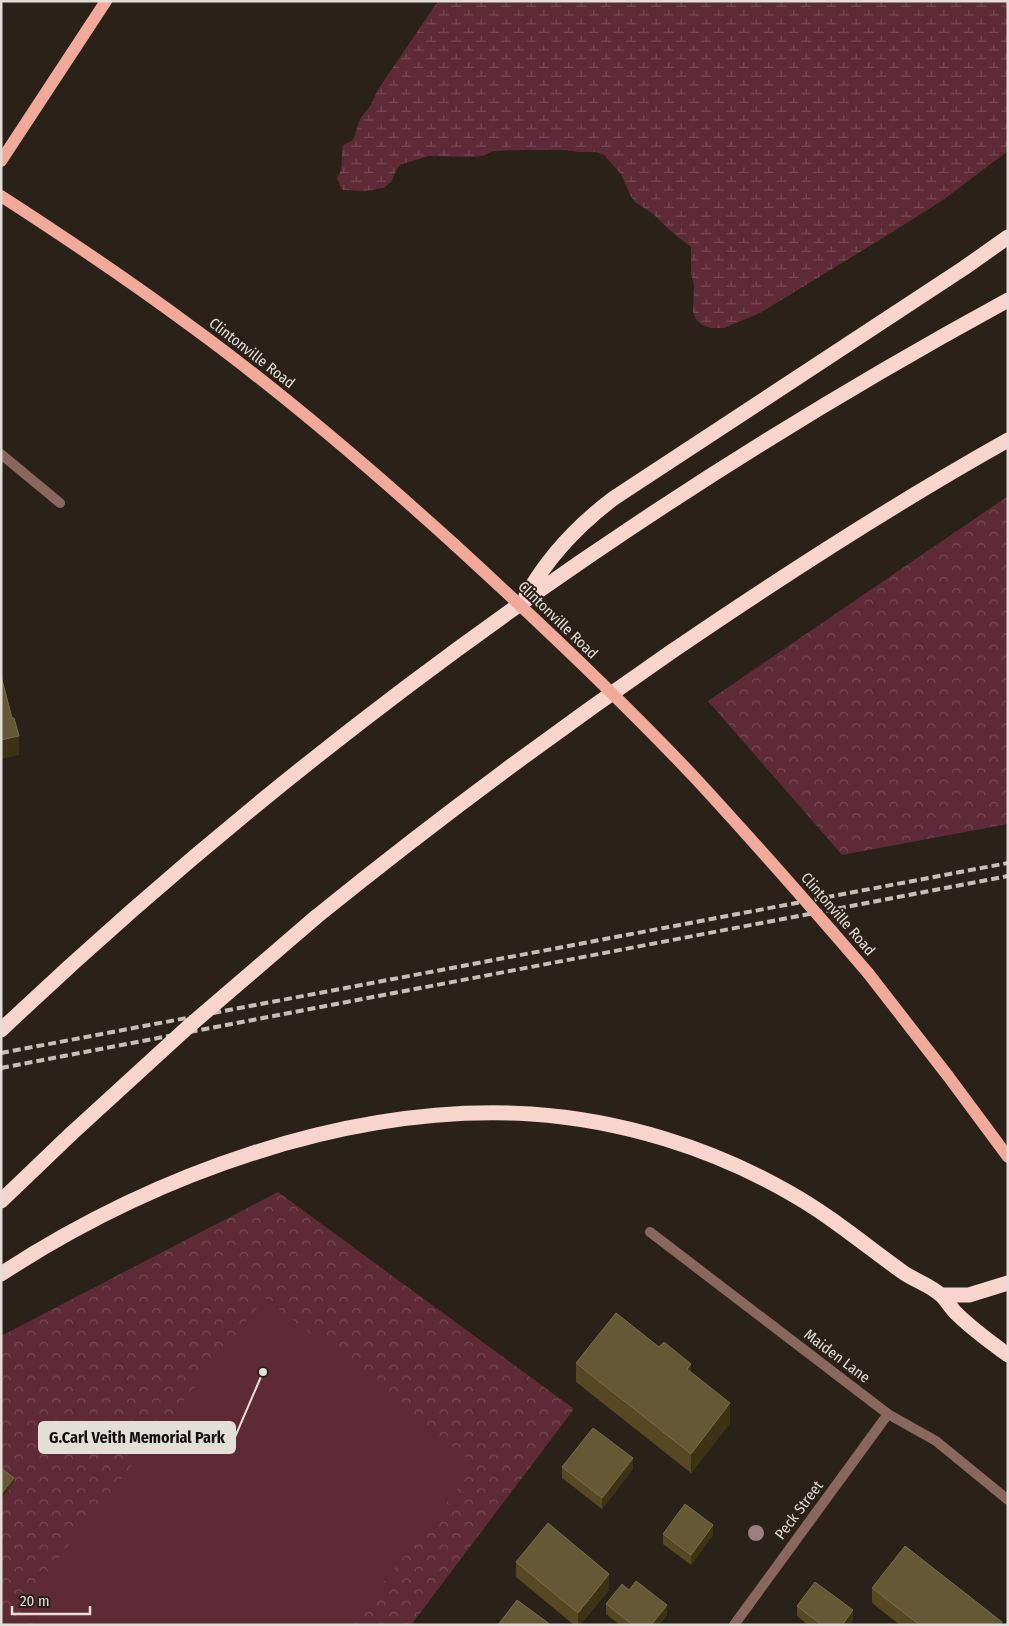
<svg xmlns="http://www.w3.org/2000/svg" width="1009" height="1626" font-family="'Fira Sans Condensed',sans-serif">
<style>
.forest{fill:url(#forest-crowns)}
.wetland{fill:url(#wetland-marsh)}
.pitch{fill:#5f2a38}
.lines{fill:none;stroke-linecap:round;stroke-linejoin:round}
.street{stroke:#89675e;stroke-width:10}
.primary{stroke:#f1aa99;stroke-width:12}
.highway{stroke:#f7d4cc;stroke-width:15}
.rail{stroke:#c6bfb9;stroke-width:4;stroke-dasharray:8 4;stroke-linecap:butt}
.primary-bridge{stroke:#f1aa99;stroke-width:12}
.highway-bridge{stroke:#f7d4cc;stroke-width:15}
.tree{fill:#9c7f80}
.wall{fill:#564821}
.shaded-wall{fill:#3e3215}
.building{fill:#655834;stroke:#796d4e}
.labels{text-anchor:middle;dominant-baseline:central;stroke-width:4;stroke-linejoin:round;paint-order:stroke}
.street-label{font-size:15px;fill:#e4ded8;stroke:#2a2119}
.leader{fill:none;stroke:#e4ded8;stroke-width:2}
.callout-dot{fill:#e4ded8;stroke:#2a2119;stroke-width:2}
.callout{fill:#e4ded8;stroke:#e4ded8;stroke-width:2}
.callout-label{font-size:16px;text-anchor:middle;font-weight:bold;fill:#111}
</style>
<defs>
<pattern id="forest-crowns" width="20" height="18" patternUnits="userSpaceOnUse" patternTransform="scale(1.25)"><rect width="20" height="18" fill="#5f2a38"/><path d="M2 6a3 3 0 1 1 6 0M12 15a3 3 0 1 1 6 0" fill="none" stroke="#764854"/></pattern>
<pattern id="wetland-marsh" width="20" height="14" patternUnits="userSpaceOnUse" patternTransform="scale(1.25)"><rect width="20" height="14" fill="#5f2a38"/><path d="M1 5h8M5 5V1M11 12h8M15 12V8" fill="none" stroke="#764854"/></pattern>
</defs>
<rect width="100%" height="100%" fill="#2a2119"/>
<path class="forest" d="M1008,496v328l-166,31 -134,-154z
M278,1192l296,217 -163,216h-410v-289z"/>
<path class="wetland" d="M438,1h570v150l-65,49 -52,33 -131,80 -36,15h-13l-9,-3 -7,-7 -2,-7 1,-25 -3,-13v-26l-17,-13 -22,-21 -17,-11 -5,-7 -9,-21 -17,-19 -8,-3h-16l-16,-2h-39l-32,1 -10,5 -10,1 -44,-1 -27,8 -4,3 -7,15 -8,6 -18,3 -22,-1 -3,-4 -3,-8c8,-13 3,-19 6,-33l9,-4 2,-4 6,-18 11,-14 6,-14z"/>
<path class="pitch" d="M265,1298l211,167 -126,160h-305l-24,-19z"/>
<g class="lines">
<path class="street" d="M1,454l59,49
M650,1232l238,182 48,27 72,59
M734,1625l154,-211"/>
<path class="primary" d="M1,161l105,-160
M1,196c65,42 129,85 191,131 92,67 178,141 263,218
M868,973l80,103 60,81"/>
<path class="highway" d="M526,596c22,-39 52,-71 88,-98l350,-230 44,-31
M316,917c115,-93 233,-181 355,-265 110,-75 221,-147 337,-212
M1,1030c302,-286 642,-531 1007,-730
M1,1201l70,-67
M1,1274c152,-99 347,-171 530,-160 90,6 181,34 259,79 41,23 76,53 114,80 12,8 28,13 38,23 5,5 9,12 14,17 16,16 34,29 52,42
M941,1295h28l39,-12"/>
<path class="rail" d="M1,1053l1007,-190
M1,1068l1007,-192"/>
<path class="primary-bridge" d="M455,545c83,76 165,153 242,235 58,63 115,128 171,193"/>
<path class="highway-bridge" d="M71,1134l117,-107 128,-110"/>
</g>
<circle class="tree" cx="756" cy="1533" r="8"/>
<path class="wall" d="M576,1363l115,9 39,51 -39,50 -115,-91z
M562,1467l71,2 -31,40 -40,-31z
M663,1534l50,1 -22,30 -28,-21z
M516,1562l93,28 -29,35h-6l-58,-48z
M872,1588l130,37h-102l-28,-22z
M629,1590l38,25 -8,10h-39l-14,-11v-10z
M797,1606l56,14 -3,5h-42l-11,-9z"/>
<path class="shaded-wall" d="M19,736v19l-18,4v-19z
M691,1364v20l-4,-15z
M730,1403v20l-39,50v-19z
M633,1458v11l-31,40v-11z
M14,1478v5l-13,17v-6z
M713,1525v10l-22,30v-10z
M609,1574v16l-29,35h-2v-12z
M667,1605v10l-8,10h-8z
M853,1610v10l-3,5h-8z"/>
<path class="building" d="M1,676l11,42h2l5,18 -18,4z
M616,1313l43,34 5,-5 27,22 -4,5 43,34 -39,51 -115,-91z
M593,1428l40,30 -31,40 -40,-31z
M1,1468l13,10 -13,16z
M685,1504l28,21 -22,30 -28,-21z
M548,1523l61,51 -31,39 -62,-51z
M905,1546l97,76 -2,3h-80l-48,-37z
M636,1581l31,24 -16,20h-18l-27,-21 16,-20 7,6z
M815,1582l38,28 -11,15h-20l-25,-19z
M517,1600l34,25h-53z"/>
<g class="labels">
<g class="street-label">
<text transform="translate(252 353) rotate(38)">Clintonville Road</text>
<text transform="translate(558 620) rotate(44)">Clintonville Road</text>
<text transform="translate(838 914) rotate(49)">Clintonville Road</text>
<text transform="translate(837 1356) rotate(37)">Maiden Lane</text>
<text transform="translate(799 1510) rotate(-53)">Peck Street</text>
</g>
</g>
<path class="leader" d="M263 1372L235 1437"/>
<circle class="callout-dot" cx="263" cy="1372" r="5"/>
<rect class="callout" x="39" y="1422" width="196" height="31" rx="5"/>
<g class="callout-label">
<text x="137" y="1443">G.Carl Veith Memorial Park</text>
</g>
<rect width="1009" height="1626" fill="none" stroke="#e4ded8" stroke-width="5"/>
<path d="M12 1606v8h78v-8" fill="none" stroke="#e4ded8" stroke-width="2.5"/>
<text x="20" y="1606" font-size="15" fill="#e4ded8" stroke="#2a2119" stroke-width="4" paint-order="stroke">20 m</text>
</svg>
